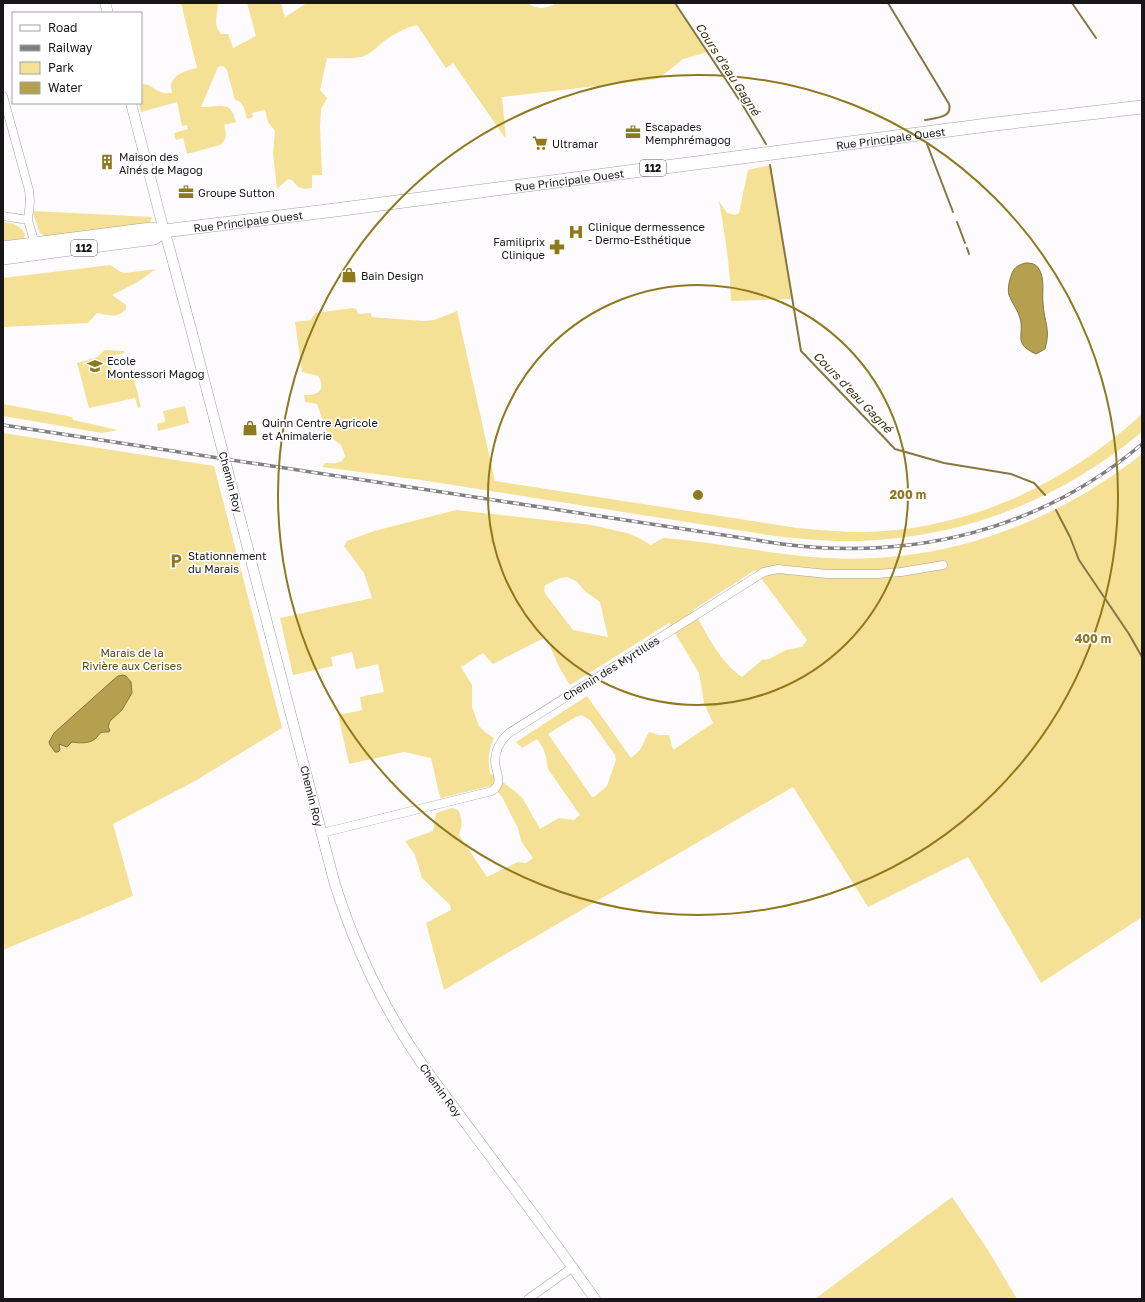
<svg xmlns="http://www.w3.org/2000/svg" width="1145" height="1302" font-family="'Golos Text',sans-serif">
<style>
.green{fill:#f5e195;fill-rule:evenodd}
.water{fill:#b5a050;stroke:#867740}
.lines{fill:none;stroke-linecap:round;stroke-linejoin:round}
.stream{stroke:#867740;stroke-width:2}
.minor-casing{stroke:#a59fa7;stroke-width:9}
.tertiary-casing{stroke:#a59fa7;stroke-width:11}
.primary-casing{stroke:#a59fa7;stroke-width:14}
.minor{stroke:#fff;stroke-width:8}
.tertiary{stroke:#fff;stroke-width:10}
.primary{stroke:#fff;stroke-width:13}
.rail-casing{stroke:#807e81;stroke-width:3.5}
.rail{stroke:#fff;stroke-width:2;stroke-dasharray:6;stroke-linecap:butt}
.ring{fill:none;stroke:#8f791f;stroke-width:2}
.labels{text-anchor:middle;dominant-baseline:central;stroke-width:3.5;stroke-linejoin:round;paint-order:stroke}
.shield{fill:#fff;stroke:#5d5c5e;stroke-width:1}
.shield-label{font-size:10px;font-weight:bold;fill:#181619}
.poi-label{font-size:11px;fill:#181619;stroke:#fff;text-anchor:start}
.street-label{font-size:11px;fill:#181619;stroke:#fff}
.park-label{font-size:11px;fill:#574907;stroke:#fff}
.water-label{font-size:12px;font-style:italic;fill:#39300c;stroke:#fff}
.centre{fill:#8f791f;stroke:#fff;stroke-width:2}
.ring-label{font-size:12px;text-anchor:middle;font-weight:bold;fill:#8f791f;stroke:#fff;stroke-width:3.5;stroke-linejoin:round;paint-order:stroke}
</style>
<rect width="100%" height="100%" fill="#fdfbfe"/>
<path class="green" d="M181,3h37c0,13 -6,19 3,31h7l5,14 23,-12 -9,-33h34l4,14 22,-14h221c8,7 20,6 28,0h119l33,49 -25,7 -25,20 -156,18 4,42 -53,-76 -7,5 -29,-43c-12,3 -23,9 -33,16 -7,6 -13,13 -23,16 -11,2 -23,1 -34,1l-7,32 7,8 -6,11 -1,17 2,49h-10v13c-12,2 -13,0 -20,-8l-4,-1 -11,10 -4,-36 2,-22 -7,-9 -3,-12 -13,3 1,4 -6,2c-2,-8 -3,-18 -12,-19l-8,-30c-3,-4 -5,-5 -9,-3l-17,40c18,1 29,-9 35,15l-12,3c2,8 4,14 -4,20l-33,9 -4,-16 -7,2 -2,-7 14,-4 -1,-4 -5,1 -5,-24 -36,10 -2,-9h2v-19c15,0 13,11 31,9 0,-3 -1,-5 -1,-7 1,-12 17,-16 26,-18z
M770,165l22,134 -61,2c-1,-34 -6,-66 -12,-100l8,12 8,2 4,-2 9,-43z
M32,211l120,6 -2,5 -4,3 -99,13 -7,-5z
M3,222c10,1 17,3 22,12l-1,5 -21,4z
M110,265l11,7 4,1 31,-4 -20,14 -24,12 14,10v4c-9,10 -17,6 -29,4l-9,10 -85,4v-49z
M353,308l3,1 2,5 13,-1v4l53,4 10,-1 23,-9 38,170 302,47c22,2 44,4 67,4 104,-2 202,-48 278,-118v18c-82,68 -179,106 -285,109 -27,1 -54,-2 -82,-5l-354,-56 -99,-13 3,-4c8,0 17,2 20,-7l-4,-11 -9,-7 -6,-8 -9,-26 -12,-2 -1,-7c13,1 23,-5 14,-19l-16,-4 -7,-50 16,-2 4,-7z
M105,350l19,1v2l-16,4 6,23 19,-5 8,32 -3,1 -3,-10 -46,10 -12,-45 20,-6z
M3,404l69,13 1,3 45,10 -16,3 -99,-17z
M185,406l4,17 -31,8 -1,-7 7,-2 1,-1 -2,-10z
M3,433l211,33 68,262 -87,53 -82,43 20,72 -130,54z
M1142,454v463l-101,66 -73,-126 -100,50 -75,-120 -349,203 -18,-67 25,-13 -1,-5 -28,-27 -7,-23 -10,-14 28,-10 3,-18 16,-5 6,2c5,9 4,16 1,25l28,42 31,-15 8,1 7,-5 -12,-17 -3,-13 -16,-31 -6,-7 -6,-4 -49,12 -2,-5 -8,-35 -27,-6 -55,12 -11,-49 24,-5 -2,-13 24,-5 -6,-28 -22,5 -4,-17 -21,5 2,9 -40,9 -13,-57 92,-20 -8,-25 -20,-27 3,-5 27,-10 82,-21 136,15 35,8 10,4 14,8 12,-7c55,4 109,17 165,20 114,7 225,-34 314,-104zM755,570l52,70 -5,7 -16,3 -17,9 -7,1 -20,17c-23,-16 -35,-43 -49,-67zM567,577l9,4 10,11 14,10 8,35 -35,-7 -26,-34 -3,-5 1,-6 15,-7zM669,623l30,50 5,30 9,20 -40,27 -4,-15h-10l-10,-3 -9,18 -9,8 -44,-62 -71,46 6,6 15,-9 6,9 3,9 2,12 32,46 -6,5 -15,-2 -19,11 -17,-30 -7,-7 -26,-19c-2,-15 -2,-21 4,-35l-8,-5 -7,-7 -7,-19v-22l-11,-18 22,-14 10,11 53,-27 13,30 11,18zM581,715l9,5 25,35 1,5 -9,26 -13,11h-2l-44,-63 24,-15z
M952,1197l36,53 29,49h-202z"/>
<path class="water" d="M1026,263c6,0 10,1 13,6 6,10 3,23 4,34 1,19 8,26 2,46l-9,5c-24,-11 -11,-18 -16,-36 -2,-8 -8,-15 -11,-23 -2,-6 1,-18 4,-24 3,-5 8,-7 13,-8z
M123,675l3,1 5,6 1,11 -10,17 -12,11 -2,6 2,3 -1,2c-12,0 -7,1 -14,7 -6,5 -17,4 -23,3l-5,5 -8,-3 1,6 -2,2h-3l-5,-7 -1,-3 5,-9 58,-52 6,-5z"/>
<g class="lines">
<path class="stream" d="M675,3l67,101 24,40
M888,3l61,101c4,14 -14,14 -24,16
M1072,3l24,35
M927,144l26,68
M770,165l31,186 94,98 49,14 67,11 23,9 11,12
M957,222l8,21
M967,248l2,6
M1056,510l14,27 9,23 50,74 13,23"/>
<g class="minor-casing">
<path id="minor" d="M3,96l26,94 1,11 -2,19 8,28
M3,216l25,4
M322,833l170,-42c12,-8 4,-18 3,-29 0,-12 5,-21 14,-29l255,-161 14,-3 49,5h50l24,-2 42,-7
M528,1299l45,-32"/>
</g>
<g class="tertiary-casing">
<path id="tertiary" d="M105,3l3,10
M131,103l33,128 5,16 22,82 143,552c22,71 54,137 98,197l128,172 35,49"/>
</g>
<g class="primary-casing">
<g id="primary">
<path id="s1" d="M3,248l148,-19 13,2 171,-21 660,-86 147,-17"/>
<path d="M3,258l151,-20 10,-7"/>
</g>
</g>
<use href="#minor" class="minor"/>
<use href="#tertiary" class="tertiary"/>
<use href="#primary" class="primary"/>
<g class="rail-casing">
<path id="rail" d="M3,425l779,119c131,17 258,-14 360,-100"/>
</g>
<use href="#rail" class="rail"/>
</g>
<g class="ring">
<circle cx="698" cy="495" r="210"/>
<circle cx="698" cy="495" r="420"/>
</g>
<defs>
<g id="office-bare" transform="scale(1.2)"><path d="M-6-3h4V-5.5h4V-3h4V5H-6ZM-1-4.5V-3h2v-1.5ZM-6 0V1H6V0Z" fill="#8f791f" stroke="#fff" stroke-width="2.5" paint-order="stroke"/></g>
<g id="supermarket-bare" transform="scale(1.2)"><path d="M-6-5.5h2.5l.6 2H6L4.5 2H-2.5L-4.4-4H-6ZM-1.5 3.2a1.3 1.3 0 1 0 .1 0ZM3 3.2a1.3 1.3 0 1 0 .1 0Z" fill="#8f791f" stroke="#fff" stroke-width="2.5" paint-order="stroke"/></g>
<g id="building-bare" transform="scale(1.2)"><path d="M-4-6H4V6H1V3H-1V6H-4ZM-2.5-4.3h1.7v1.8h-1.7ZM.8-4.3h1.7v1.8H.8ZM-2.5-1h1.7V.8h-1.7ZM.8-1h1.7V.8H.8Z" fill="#8f791f" stroke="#fff" stroke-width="2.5" paint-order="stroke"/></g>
<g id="hospital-bare" transform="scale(1.2)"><path d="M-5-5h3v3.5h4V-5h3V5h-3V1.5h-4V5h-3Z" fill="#8f791f" stroke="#fff" stroke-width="2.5" paint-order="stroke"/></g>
<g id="pharmacy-bare" transform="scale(1.2)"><path d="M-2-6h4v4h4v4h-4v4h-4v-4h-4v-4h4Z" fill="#8f791f" stroke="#fff" stroke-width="2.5" paint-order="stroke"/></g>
<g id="shop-bare" transform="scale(1.2)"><path d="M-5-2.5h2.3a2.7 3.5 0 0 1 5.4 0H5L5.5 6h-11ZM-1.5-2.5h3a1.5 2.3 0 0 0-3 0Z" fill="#8f791f" stroke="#fff" stroke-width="2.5" paint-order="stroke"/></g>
<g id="school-bare" transform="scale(1.2)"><path d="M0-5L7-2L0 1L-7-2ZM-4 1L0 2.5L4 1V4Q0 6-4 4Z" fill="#8f791f" stroke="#fff" stroke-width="2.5" paint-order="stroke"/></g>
<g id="parking-bare" transform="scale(1.2)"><path d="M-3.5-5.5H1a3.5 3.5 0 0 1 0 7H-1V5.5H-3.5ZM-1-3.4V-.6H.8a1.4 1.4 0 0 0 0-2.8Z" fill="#8f791f" stroke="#fff" stroke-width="2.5" paint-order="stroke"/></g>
</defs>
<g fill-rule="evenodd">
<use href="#office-bare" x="633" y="132"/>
<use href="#supermarket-bare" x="540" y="143"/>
<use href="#building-bare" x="107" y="162"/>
<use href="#office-bare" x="186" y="192"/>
<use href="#hospital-bare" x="576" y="232"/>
<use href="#pharmacy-bare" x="557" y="247"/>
<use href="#shop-bare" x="349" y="275"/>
<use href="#school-bare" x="95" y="366"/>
<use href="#shop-bare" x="250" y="428"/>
<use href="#parking-bare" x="176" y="561"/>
</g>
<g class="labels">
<g class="shield">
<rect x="640" y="160" width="26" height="16" rx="3"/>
<rect x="71" y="240" width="26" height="16" rx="3"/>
</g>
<g class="shield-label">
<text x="653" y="168">112</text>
<text x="84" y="248">112</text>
</g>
<g class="poi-label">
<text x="645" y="126">Escapades<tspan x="645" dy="13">Memphrémagog</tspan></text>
<text x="552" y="143">Ultramar</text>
<text x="119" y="156">Maison des<tspan x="119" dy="13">Aînés de Magog</tspan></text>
<text x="198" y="192">Groupe Sutton</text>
<text x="588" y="226">Clinique dermessence<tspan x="588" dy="13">- Dermo-Esthétique</tspan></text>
<text x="545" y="241" text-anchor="end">Familiprix<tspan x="545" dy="13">Clinique</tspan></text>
<text x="361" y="275">Bain Design</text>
<text x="107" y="360">Ecole<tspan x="107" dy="13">Montessori Magog</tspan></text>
<text x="262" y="422">Quinn Centre Agricole<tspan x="262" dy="13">et Animalerie</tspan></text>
<text x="188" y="555">Stationnement<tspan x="188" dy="13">du Marais</tspan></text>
</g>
<g class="street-label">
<text stroke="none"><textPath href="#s1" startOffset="895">Rue Principale Ouest</textPath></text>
<text stroke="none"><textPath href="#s1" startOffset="571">Rue Principale Ouest</textPath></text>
<text stroke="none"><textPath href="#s1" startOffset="247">Rue Principale Ouest</textPath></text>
<text transform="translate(231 482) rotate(75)">Chemin Roy</text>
<text transform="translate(611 668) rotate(-32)">Chemin des Myrtilles</text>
<text transform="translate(312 796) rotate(76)">Chemin Roy</text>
<text transform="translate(441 1090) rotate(54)">Chemin Roy</text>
</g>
<g class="park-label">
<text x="132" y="652">Marais de la<tspan x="132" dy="13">Rivière aux Cerises</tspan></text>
</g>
<g class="water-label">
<text transform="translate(728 69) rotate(57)">Cours d'eau Gagné</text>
<text transform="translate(853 392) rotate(46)">Cours d'eau Gagné</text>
</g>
</g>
<circle cx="698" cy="495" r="6" class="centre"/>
<g class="ring-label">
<text x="908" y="499">200 m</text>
<text x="1093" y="643">400 m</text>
</g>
<rect width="1145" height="1302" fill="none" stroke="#181619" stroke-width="8"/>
<rect x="12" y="12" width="130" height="92" fill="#ffffff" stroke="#a3a2a3"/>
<rect x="20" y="25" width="20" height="6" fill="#ffffff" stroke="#a3a2a3"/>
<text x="48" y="32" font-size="12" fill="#181619">Road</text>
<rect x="20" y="45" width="20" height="6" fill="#807e81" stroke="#a3a2a3"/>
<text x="48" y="52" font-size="12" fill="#181619">Railway</text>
<rect x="20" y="62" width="20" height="12" fill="#f5e195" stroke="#a3a2a3"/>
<text x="48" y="72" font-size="12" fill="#181619">Park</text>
<rect x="20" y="82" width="20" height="12" fill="#b5a050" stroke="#a3a2a3"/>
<text x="48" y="92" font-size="12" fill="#181619">Water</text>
</svg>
